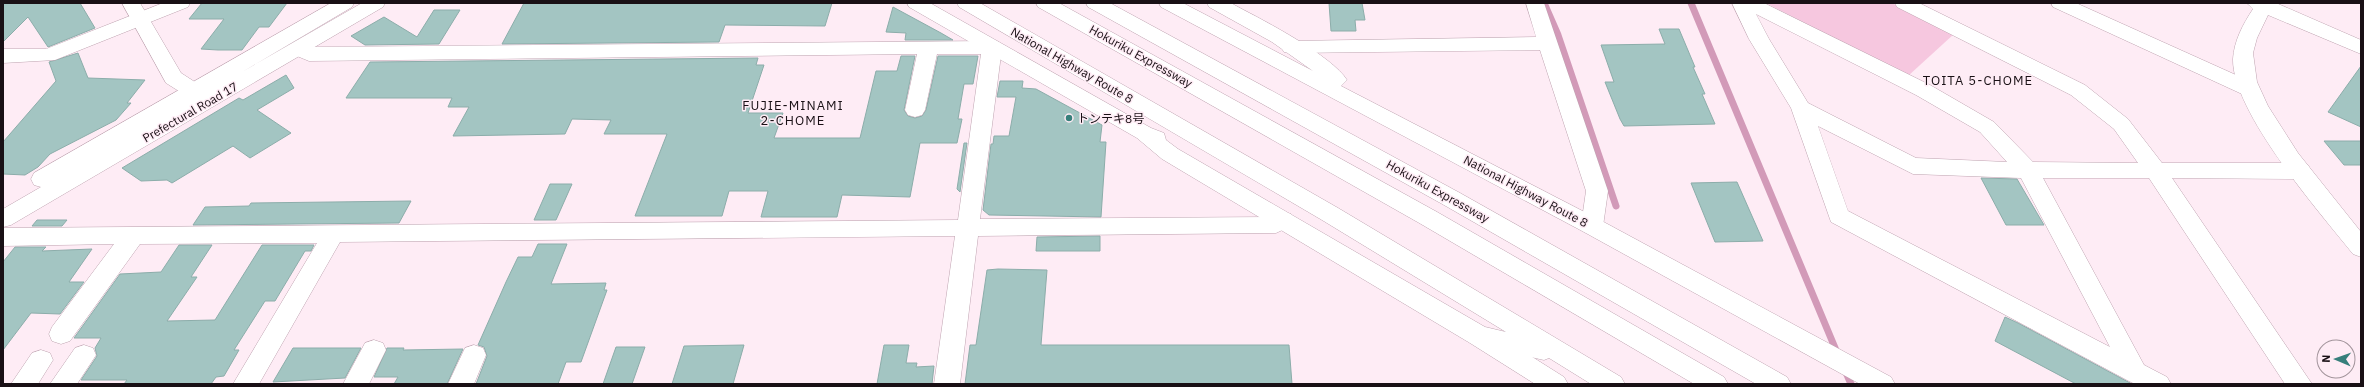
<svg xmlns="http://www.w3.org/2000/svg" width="2364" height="387" font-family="'IBM Plex Sans','Noto Sans JP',sans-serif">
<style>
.green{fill:#f6c7df}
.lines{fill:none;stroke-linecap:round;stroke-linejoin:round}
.stream{stroke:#d29ab8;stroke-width:7}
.building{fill:#a3c5c2;stroke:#8cadaa}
.minor-casing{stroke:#bfa4b1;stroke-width:1}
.tertiary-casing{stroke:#bfa4b1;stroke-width:1}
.primary-casing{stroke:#bfa4b1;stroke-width:1}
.trunk-casing{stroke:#bfa4b1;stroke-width:1}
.motorway-casing{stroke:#bfa4b1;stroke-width:1}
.minor{fill:#fff;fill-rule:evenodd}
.tertiary{fill:#fff;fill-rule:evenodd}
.primary{fill:#fff;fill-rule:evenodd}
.trunk{fill:#fff;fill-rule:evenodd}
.motorway{fill:#fff;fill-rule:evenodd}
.poi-dot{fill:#377f7b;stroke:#feecf5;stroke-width:1.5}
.labels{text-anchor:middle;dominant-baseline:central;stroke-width:3;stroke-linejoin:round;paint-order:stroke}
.street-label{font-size:12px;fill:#191015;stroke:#feecf5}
.poi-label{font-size:12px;fill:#191015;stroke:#feecf5;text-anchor:start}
.neighbourhood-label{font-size:13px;letter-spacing:1px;fill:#191015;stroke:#feecf5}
</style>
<rect width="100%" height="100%" fill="#feecf5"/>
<path class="green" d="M1766,3h126l62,31 -46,42z"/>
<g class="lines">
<path class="stream" d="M1544,3l14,32 58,171
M1691,3l147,352
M1845,370l6,14"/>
</g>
<path class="building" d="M3,3h77l15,25 -47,19 -20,-30 -25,25z
M202,3h85l-18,24h-10l-17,23h-24l-17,-1 23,-30h-35z
M524,3h308l-7,23 -100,-1 -6,17 -217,2z
M1329,3h33l3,17h-10l1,11h-25z
M893,7l48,26 12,7h-48l1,-7 -20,-1z
M434,10h26l-21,34 -74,1 -14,-9 33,-19 33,20z
M1659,29h20l16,38h-2l12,27h-3l13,30 -91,2 -4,-7 -15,-37h9l-13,-37 64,-1z
M78,53l10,25 57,2 -18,23h4l-15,17 -66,34 -12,13 -13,8 -22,-1v-32l53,-61 -7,-19z
M901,56h14l-11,54 4,6 7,2 7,-2 4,-6 12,-54h40l-5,28h-9l-6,35h4l-5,24h-37l-10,54 -68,-2 -5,22h-76l7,-26h-39l-7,25h-87l32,-82h-63l7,-14 -39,-1 -7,15 -112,2 16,-29h-21l4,-9h-106l24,-36 388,-4 -2,7h8l-16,48h35l-9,25h86l16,-67h21z
M2361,66v61l-33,-15z
M286,75l8,13 -37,22 34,23 -41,25 -17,-12 -61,37 -5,-3 -26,1 -19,-13 117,-70 4,2z
M1000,81h23l-1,7 14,1 66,36 -2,17h6l-5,75 -112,-2 -6,-5 8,-66h2l1,-8h15l7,-39h-19z
M2324,141h37v24h-17z
M964,143h3l-7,49 -3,-3z
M1981,178l36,1 27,46h-38z
M1737,182l26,59 -48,1 -24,-59z
M550,184h22l-16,36h-22z
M411,201l-12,22 -206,2 12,-18 44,-1 2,-3z
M37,220h30l-5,6h-30z
M1100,236v15h-64l1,-14z
M538,244h29l-16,40 55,-1 -2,7h3l-26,72h-15l-8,22h-82l11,-28 -3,-9 -6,-2 28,-63 12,-25h14z
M179,245h33l-21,32h6l-30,44 48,-1 47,-75h52l-3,6h-6l-30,50h-10l-31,49h5l-15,26 -8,1 -5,7h-87l3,-4h-46l16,-24 -2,-8 6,-10h-27l46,-64 41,-2z
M15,247h31l-4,4 50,-2 -23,33h15l-24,32 -29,-1 -28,37v-88z
M998,269l49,1 -6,75h248l3,39h-327l5,-39h6l11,-75z
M2005,317l13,6 114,61h-56l-81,-43z
M744,345l-11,39h-61l12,-38z
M884,345h25l-3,18h11l-1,4 18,-1 -2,18h-55z
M616,347h29l-13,37h-29z
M293,348h68l-16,30 -72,4z
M387,348h17l-1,2 60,-1 -16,35h-53l4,-7h-24z"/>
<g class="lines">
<g class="minor-casing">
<path id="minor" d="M163,3h27l-2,4 -133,53 -52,3v-14h43z
M1526,3h18l64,188 -5,35 -3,6 -8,2 -8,-2 -3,-6 5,-35 -46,-141 -249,3 -7,-1 -3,-5 3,-5 7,-1 245,-4z
M1732,3h32l166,82 64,37 39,40 105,1 -24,-34 -43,-34 -174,-88 -2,-4h24l166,82 43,34 34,44h138l8,2 3,6 -3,6 -8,2 -128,-1 140,206h-27l-136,-206h-106l101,187 23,12 4,7h-36l-8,-4 -296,-158 -40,-114 -42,-69zM1756,14l160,81 64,37 27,30 -91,-4 -108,-55 -39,-64zM1818,126l95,48 108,4 89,169 -262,-136z
M2051,3h25l180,81 3,5 -3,5 -7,2 -7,-2 -189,-87z
M992,41l7,1 3,5 -22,172 291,-2 12,-5 8,2 3,6 -3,6 -15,7 -298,3 -18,148h-26l21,-148 -615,6 -81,142h-26l84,-141 -177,1 -70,97 -9,3 -9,-3 -3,-7 3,-7 62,-83 -111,2v-18l955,-8 23,-166h-44l-12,56 -3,5 -7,2 -7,-2 -3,-5 12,-56 -608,7 -17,-7 -3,-5 3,-5 7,-1 13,4z
M1479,326l9,3 76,48 4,7h-33l-65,-41 -3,-7 3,-7z
M374,340l9,3 3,7 -17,34h-26l22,-41z
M84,345l9,3 3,7 -19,29h-27l25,-36z
M474,345l9,3 3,7 -12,29h-26l17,-36z
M41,350l9,3 3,7 -15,24h-27l21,-31z"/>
</g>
<g class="tertiary-casing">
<path id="tertiary" d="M122,3h18l41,70 34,22 3,5 -3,5 -7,2 -7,-2 -35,-22z
M2247,3h29l85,37v14l-93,-39 -11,23 -4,15 4,29 11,24 30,47 63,79v25l-8,-3c-33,-41 -121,-142 -120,-195 1,-18 10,-35 20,-50z"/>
</g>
<g class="primary-casing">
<path id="primary" d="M331,3h23l-2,4 -110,65 120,-69h23l-2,4 -372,218 -8,2v-18l38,-22 -7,-2 -3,-6 3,-6z"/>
</g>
<g class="trunk-casing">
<path id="trunk" d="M907,3h23l221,125 13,5 2,7 12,9 307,178 21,5 -184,-112 -363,-213 -2,-4h23l358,205 283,169 4,7h-34l-42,-26 -5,2 -74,-17 -308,-184 -25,-21 -228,-131z
M1159,3h24l130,68 -41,-29 -63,-35 -2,-4h24l7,4c27,14 94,49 109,73l-6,6 259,134 291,157 4,7h-35l-276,-152 -423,-225z"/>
</g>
<g class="motorway-casing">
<path id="motorway" d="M1036,3h23l378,209 287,165 4,7h-34l-273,-160 -383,-217z
M1086,3h24l350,190 327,184 4,7h-35l-312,-179 -356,-198z"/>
</g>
<use href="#minor" class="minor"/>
<use href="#tertiary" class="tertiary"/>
<use href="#primary" class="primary"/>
<use href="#trunk" class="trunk"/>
<use href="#motorway" class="motorway"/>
</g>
<circle class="poi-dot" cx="1069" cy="118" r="4"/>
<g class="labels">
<g class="street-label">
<text transform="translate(1141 56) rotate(29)">Hokuriku Expressway</text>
<text transform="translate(1072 65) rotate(30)">National Highway Route 8</text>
<text transform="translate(190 112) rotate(-30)">Prefectural Road 17</text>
<text transform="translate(1438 191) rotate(29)">Hokuriku Expressway</text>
<text transform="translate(1526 191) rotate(28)">National Highway Route 8</text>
</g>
<g class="poi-label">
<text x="1077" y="118">トンテキ8号</text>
</g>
<g class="neighbourhood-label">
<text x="1978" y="80">TOITA 5-CHOME</text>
<text x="793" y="105">FUJIE-MINAMI<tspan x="793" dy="15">2-CHOME</tspan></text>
</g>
</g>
<rect width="2364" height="387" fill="none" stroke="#191015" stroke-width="8"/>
<g transform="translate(2336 359) rotate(272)"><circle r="19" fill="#feecf5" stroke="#a2949b"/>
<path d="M0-3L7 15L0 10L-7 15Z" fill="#377f7b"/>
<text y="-6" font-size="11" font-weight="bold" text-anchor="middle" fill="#191015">N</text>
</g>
</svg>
